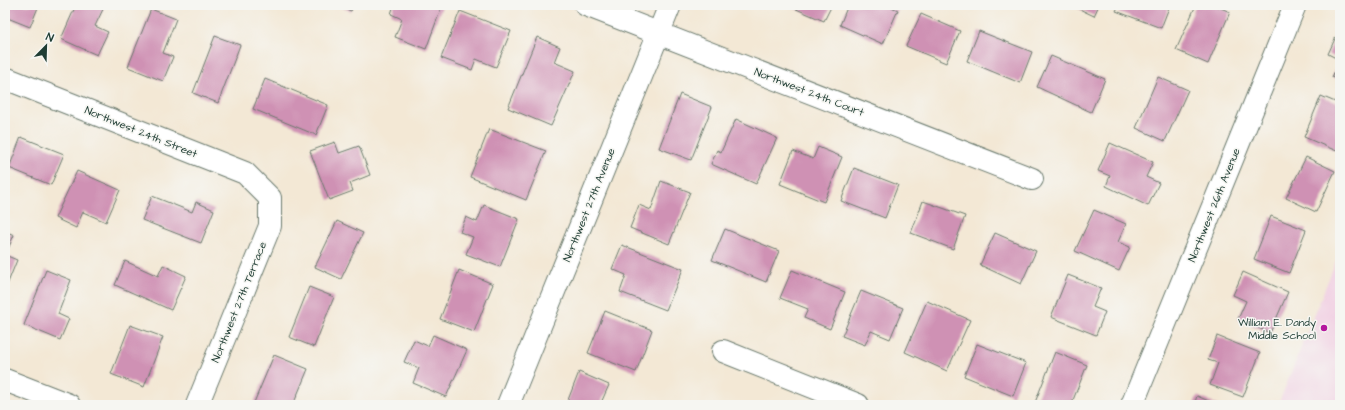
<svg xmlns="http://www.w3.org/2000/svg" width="1345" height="410" font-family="'Architects Daughter',sans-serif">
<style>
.built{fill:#f1d0e3}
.building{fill:#cf91b4}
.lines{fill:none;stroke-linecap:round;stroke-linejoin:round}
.street-casing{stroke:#69796c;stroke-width:24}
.street{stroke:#fff;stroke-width:22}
.poi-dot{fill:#b5179e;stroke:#f6f6f2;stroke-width:1.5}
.labels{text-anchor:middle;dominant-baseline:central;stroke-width:3;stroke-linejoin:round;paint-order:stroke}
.street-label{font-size:11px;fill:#1f3d34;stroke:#f6f6f2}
.poi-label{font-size:11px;fill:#1f3d34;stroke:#f6f6f2;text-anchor:end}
</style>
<rect width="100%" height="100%" fill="#f6f6f2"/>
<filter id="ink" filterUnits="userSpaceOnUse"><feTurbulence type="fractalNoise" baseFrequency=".025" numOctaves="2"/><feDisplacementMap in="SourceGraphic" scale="8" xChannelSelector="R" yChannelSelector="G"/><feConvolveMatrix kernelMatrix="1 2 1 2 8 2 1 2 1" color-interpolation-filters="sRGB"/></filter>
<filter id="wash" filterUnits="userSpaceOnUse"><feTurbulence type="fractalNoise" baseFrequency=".012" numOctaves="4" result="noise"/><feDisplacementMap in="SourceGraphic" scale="16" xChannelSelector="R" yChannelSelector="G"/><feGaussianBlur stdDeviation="0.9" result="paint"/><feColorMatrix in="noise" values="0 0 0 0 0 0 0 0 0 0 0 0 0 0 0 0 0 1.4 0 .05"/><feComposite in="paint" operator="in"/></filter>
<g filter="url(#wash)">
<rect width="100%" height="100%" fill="#f3e8d5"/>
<path class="built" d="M1340,251v154h-62z"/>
<g id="blocks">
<path class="building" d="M5,5h34l-9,22 -25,-10z
M76,5h29l-10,21 13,6 -11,23 -36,-16z
M336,5h18l-3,6z
M394,5h45l3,1 -16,43 -31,-12 7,-18 -11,-5z
M787,5h45l-8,16z
M848,5h39l11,5 -15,34 -43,-19z
M1071,5h28l-5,11z
M1119,5h51l-9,23 -45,-17z
M1196,5h18l16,7 -22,52 -32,-14z
M151,9l25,10 -13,34 10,4 -10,24 -35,-14z
M460,11l51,20 -15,36 -20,-8 -4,11 -31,-12z
M921,14l39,17 -14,32 -40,-17z
M1339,30l1,1v29l-12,-6z
M979,31l53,21 -12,31 -53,-22z
M215,36l25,9 -22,58 -25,-10z
M537,37l23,10 -6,15 21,9 -24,55 -43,-18z
M1051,56l54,23 -14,33 -54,-25z
M1340,60v20l-8,-3z
M1158,77l30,13 -23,51 -29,-13z
M265,79l63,26 -12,30 -63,-26z
M680,94l32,13 -21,53 -32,-12z
M1321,96l19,8v45l-1,3 -35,-15z
M736,119l41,19 -21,46 -45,-20 6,-14 4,2z
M489,129l57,22 -20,49 -56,-23z
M21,137l43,17 -13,31 -42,-17z
M335,142l4,11 20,-7 11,29 -20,8 3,8 -24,9 -19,-49z
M1110,143l43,19 -7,15 13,6 -11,23 -42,-20 4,-10 -12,-5z
M818,147l24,10 -18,45 -44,-18 13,-33 20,8z
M1306,157l29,14 -19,41 -30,-14z
M854,168l44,17 -13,33 -44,-17z
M77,171l43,19 -14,32 -23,-10 -7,16 -21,-10z
M661,181l29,11 -21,52 -39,-16 9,-23 12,5z
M152,196l40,16 4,-10 18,8 -13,33 -59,-23z
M923,201l42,15 -12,33 -42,-16z
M484,205l35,14 -19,48 -34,-13 7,-17 -13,-5 6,-15 11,5z
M1094,210l32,14 -8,18 12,5 -11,24 -44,-20z
M1271,216l35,14 -17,43 -35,-14z
M337,221l26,12 -22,46 -26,-12z
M725,229l54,22 -13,31 -54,-22z
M5,231l9,4 -6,14 -3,-1z
M995,233l41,18 -15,33 -41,-19z
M622,245l61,24 -17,41 -46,-18 6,-17 -14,-6z
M5,255l12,5 -12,30z
M125,261l33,15 5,-11 23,11 -15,34 -56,-25z
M46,270l25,10 -13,34 11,5 -9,21 -36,-15z
M459,270l34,14 -19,48 -34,-13z
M792,270l53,22 -15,37 -26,-11 4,-9 -28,-11z
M1243,272l45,20 -18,41 -32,-14 8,-18 -13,-6z
M1068,275l33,13 -8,19 12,5 -9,23 -45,-18z
M309,287l25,10 -20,50 -25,-10z
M861,291l42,17 -13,31 -19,-8 -6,14 -23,-9z
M927,301l43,19 -23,51 -42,-19z
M605,311l47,19 -16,42 -48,-19z
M130,325l33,12 -19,50 -33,-13z
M433,335l34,15 -21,47 -33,-14 6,-15 -15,-6 10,-22 14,6z
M1217,336l43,17 -17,44 -33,-12 8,-22 -10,-3z
M977,344l49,19 -13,33 -49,-20z
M1055,352l32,13 -16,40h-37z
M274,355l34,14 -15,36h-40z
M579,372l30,13 -9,20h-34z
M1197,396l21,9h-24z"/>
</g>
</g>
<g filter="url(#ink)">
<use href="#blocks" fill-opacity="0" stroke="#69796c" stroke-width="1"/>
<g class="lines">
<g class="street-casing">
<path id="street" d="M586,5l446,174
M5,78l240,95 25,25v28l-73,179
M723,351l135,54
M5,380l64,25
M508,405l162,-400
M1132,405l163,-400"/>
</g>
<use href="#street" class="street"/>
</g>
</g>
<circle class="poi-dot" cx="1324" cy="328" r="4"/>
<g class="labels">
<g class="street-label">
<text transform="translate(809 92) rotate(21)">Northwest 24th Court</text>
<text transform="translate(141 132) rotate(22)">Northwest 24th Street</text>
<text transform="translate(589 205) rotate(-68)">Northwest 27th Avenue</text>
<text transform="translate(1214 205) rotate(-68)">Northwest 26th Avenue</text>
<text transform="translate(239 302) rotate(-68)">Northwest 27th Terrace</text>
</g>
<g class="poi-label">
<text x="1316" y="322">William E. Dandy<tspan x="1316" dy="13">Middle School</tspan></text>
</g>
</g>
<rect width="1345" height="410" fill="none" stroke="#f6f6f2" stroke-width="20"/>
<g transform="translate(46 46) rotate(23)" stroke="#f6f6f2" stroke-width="3" paint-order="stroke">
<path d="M0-3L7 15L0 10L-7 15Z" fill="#1f3d34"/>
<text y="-6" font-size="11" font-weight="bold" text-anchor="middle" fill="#1f3d34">N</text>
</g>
</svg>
